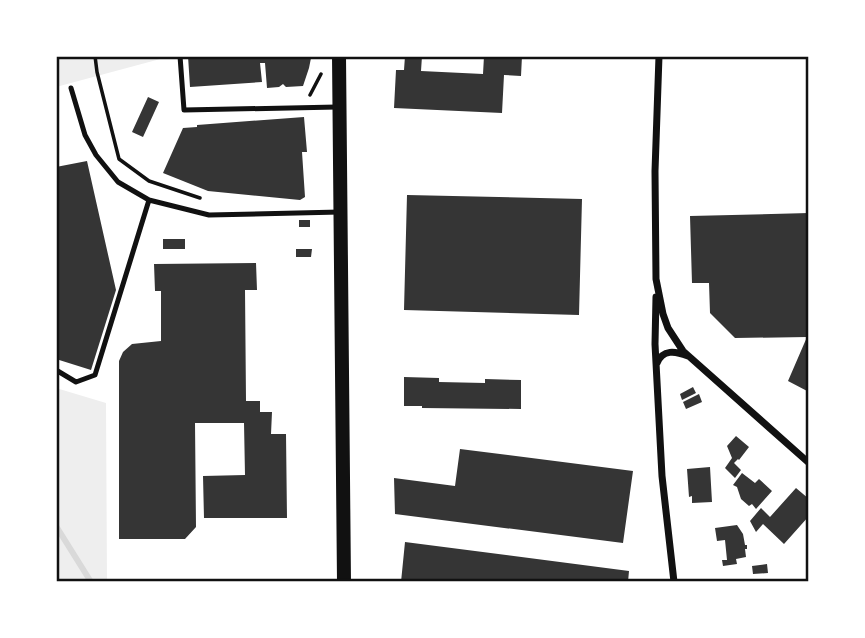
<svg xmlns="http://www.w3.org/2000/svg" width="865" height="638" font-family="'Open Sans',sans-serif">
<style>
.green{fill:#eee}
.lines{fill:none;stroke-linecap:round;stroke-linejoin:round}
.stream{stroke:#d9d9d9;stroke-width:6}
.building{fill:#353535}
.path{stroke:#111;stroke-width:3.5}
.service{stroke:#111;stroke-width:5}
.minor{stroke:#111;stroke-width:7}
.secondary{stroke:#111;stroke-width:14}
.neatline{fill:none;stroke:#111;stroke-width:2.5}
</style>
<rect width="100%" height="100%" fill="#fff"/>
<path class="green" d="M56,56h108v2l-108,29z
M56,388l50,15 1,179h-51z"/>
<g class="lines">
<path class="stream" d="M56,526l35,56"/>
</g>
<path class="building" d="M188,56h118v1l5,1 -2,10 -6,18 -17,1 -3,-3 -4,3 -12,1 -2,-25h-5l2,19 -72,5z
M405,56h17l-1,15 62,3 1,-18h38l-1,20 -17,-1 -2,38 -108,-5 2,-38h8z
M148,97l11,5 -16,35 -11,-5z
M304,117l3,35h-5l3,45 -5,3 -92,-9 -45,-18 20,-45 14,-1v-2z
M87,161l29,129 -25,80 -35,-11v-192z
M407,195l175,4 -3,116 -175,-5z
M809,213v179l-21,-11 19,-44 -72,1 -25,-25 -1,-30h-17l-2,-67z
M299,220h11v7h-11z
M163,239h22v10h-22z
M296,249h16l-1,8h-15z
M256,263l1,27h-12l1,111h14v11h12l-1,22h15l1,84h-83l-1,-42 42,-1 -1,-52h-49l1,104 -11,12h-66v-178l4,-9 9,-8 29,-3v-50h-6l-1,-27z
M404,377l35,1v4l46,1v-4l36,1v29l-99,-1v-2h-18z
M693,387l3,6 -14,7 -2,-6z
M699,394l3,8 -16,7 -3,-7z
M736,436l13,11 -10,13 -1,-1 -4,4 7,7 -6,8 -10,-10 7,-10 -5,-12z
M460,449l173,22 -10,72 -228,-29 -1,-36 61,8z
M710,467l2,35 -20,1v-7l-3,1 -2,-28z
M742,473l13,10 4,-4 13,12 -16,18 -4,-5 -3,2 -8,-7 -4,-12 -4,-2z
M796,488l13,11v17l-25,28 -21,-20 -7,8 -6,-11 11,-13 9,9z
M737,525l6,9 2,11h2v4h-2l1,8 -10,2 1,5 -14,2 -1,-6h5l-2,-20 -8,1 -2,-13z
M405,542l224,29 -1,11h-227z
M767,564l1,9 -15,1 -1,-8z"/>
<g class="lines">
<path class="path" d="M95,56l2,16 22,87 30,22 51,17
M310,95l11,-21"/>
<path class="service" d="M180,56l4,54 153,-3
M71,88l14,47 11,20 22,27 31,18 60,15 131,-3
M56,370l20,12 19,-7 54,-175"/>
<path class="minor" d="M659,56l-4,115 1,108 7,35 5,14 15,23 126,112
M656,297l-1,47 7,132 12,106
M657,363c6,-14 18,-12 31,-7"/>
<path class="secondary" d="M339,56l5,526"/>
</g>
<rect width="865" height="638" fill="none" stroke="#ffffff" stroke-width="116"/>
<rect x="58" y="58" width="749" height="522" class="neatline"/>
</svg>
